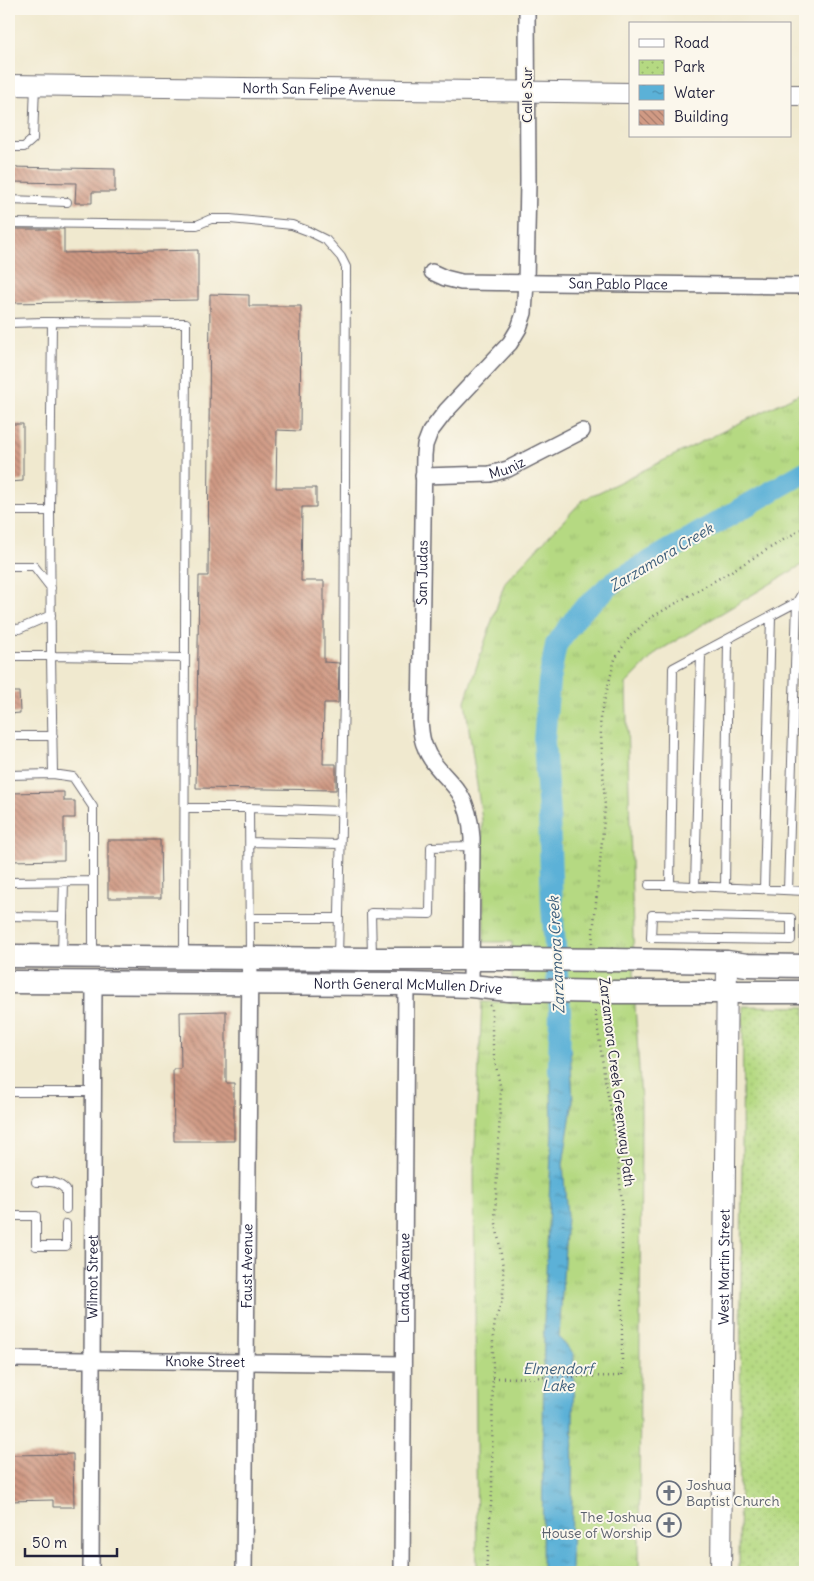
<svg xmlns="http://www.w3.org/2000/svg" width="814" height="1581" font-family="Delius,sans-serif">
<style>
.grass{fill:url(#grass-tufts);stroke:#6c7e5e}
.park{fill:url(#park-dots);stroke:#6c7e5e}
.water{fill:url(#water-ripples);stroke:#3e6a89}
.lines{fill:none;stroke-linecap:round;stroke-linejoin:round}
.river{stroke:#5bb1d7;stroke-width:22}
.building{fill:url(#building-back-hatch)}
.lane-casing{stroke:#6a686f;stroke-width:10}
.street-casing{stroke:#6a686f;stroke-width:18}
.secondary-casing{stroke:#6a686f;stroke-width:22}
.primary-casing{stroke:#6a686f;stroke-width:25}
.path{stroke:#6a686f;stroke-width:2.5;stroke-dasharray:1 4;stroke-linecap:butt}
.lane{stroke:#fff;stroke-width:8}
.street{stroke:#fff;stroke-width:15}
.secondary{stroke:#fff;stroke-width:20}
.primary{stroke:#fff;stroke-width:22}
.primary-bridge-casing{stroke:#6a686f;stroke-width:25;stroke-linecap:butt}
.primary-bridge{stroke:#fff;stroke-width:22}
.labels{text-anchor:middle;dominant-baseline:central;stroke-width:4;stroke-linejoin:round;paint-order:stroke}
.street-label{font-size:14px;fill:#22223b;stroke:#fbf7ec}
.worship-label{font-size:14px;fill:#5b616d;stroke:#fbf7ec;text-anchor:start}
.water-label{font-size:15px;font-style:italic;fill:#395b79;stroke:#fbf7ec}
</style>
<defs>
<pattern id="grass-tufts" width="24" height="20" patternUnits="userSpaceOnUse" patternTransform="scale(1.25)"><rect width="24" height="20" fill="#b5d982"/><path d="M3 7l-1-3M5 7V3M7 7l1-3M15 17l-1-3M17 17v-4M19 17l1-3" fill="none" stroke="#9bba71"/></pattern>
<pattern id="park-dots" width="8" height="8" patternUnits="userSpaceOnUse" patternTransform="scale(1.25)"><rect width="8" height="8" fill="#b5d982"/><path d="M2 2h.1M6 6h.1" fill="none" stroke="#9bba71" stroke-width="1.8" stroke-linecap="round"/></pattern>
<pattern id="water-ripples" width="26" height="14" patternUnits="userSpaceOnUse" patternTransform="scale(1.25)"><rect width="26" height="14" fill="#5bb1d7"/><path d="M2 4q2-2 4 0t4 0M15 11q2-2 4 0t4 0" fill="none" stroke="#4b90b0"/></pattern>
<pattern id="building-back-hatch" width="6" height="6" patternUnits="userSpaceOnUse" patternTransform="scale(1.25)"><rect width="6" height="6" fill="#d09a84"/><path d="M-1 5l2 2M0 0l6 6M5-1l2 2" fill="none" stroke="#a87d6d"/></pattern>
</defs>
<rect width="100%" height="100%" fill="#fbf7ec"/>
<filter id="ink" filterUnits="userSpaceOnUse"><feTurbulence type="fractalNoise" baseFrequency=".02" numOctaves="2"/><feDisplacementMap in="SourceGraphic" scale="10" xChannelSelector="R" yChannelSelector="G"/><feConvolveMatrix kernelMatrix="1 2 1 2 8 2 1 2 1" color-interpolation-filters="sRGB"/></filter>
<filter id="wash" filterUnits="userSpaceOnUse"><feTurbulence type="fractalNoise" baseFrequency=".0096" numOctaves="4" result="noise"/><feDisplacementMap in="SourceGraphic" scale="20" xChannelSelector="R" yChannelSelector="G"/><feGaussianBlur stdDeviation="1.12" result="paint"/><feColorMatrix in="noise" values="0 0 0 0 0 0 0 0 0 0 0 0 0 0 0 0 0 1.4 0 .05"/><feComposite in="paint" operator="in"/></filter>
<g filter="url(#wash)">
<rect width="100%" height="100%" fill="#f0e9cf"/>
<path class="grass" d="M805,391v172l-148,89 -31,32 9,320 6,98 -2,470h-162l-3,-402 8,-168h30v-60h-28l-2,-122 -17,-119 40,-119 78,-82z"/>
<path class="park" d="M743,1006l62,1v565h-66z"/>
<path class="water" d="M559,1042l11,4 3,55 -10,63 4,53 -8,121 15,16 -3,218h-29l2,-250 8,-194 -2,-85z"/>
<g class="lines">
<path class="river" d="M559,1071l1,-61 -8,-103 -3,-92 -5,-74 5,-60 7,-36 24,-33 34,-30 191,-110"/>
</g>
<g id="blocks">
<path class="building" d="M9,167l106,2v23h-23v11h-17l1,-20 -67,-1z
M9,229h55v24l134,-3v50l-189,3z
M210,294l39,1v11h52l-1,125 -23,-1 -1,58h40v19h-14l-1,74h23v81l15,1 -1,40h-14l-1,61h13v26l-140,-2 3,-212h9z
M9,424h14v57l-14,1z
M9,692h10l1,21 -11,1z
M64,792v9h11v17h-11v42l-55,1v-68z
M108,840h52l1,58h-53z
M226,1011v72h8v58h-60l-1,-72h8l-1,-57z
M73,1454l1,53h-21v-7l-44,1v-46z"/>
</g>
</g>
<g filter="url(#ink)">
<use href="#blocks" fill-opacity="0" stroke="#6a686f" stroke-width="1"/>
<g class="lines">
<g class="lane-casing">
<path id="lane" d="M9,147h15l9,-8 2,-54
M9,200l58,2
M9,223l188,2 14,-6h19l62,6 16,6 18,9 15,17 5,10 -2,430 -6,260
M9,323l35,-1 142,1 -2,633
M9,511h41l2,-189
M50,511l1,145 134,2
M9,566h25l17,22
M805,588l-8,14 -124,66 -3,217 135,6
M9,628l10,1 32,-14
M9,656h42l2,118
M9,736h44
M9,775l44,-1 20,3 20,30v148
M185,808h64l1,148
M249,808l92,3
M250,842l90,2
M9,882l84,-1
M649,885h21
M695,887l6,-233
M725,888l3,-249
M764,889l7,-273
M788,890l9,-288
M652,915l139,3v22l-140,-2z
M9,916l54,1
M250,918h88
M62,954l2,-73
M372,956l-1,-43 59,1 1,-67 41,-1
M804,964l1,-73
M9,1092h83
M36,1182c13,0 20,-2 30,8v19
M9,1216h27v30h30v-22"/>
</g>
<g class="street-casing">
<g id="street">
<path id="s1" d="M432,272l13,6 16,4 344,4"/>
<path id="s2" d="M423,476l67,-2 18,-5 74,-38"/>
<path id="s3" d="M471,986l1,-148c-1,-16 -4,-31 -12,-44 -11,-16 -29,-29 -35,-47 -4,-8 -4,-17 -5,-26l4,-266 1,-10 5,-13 16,-21 64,-68 9,-15 5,-15 2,-30 2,-101 -1,-173"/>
<path id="s4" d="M9,1359l394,5"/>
<path id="s5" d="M91,1572l3,-589"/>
<path id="s6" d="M244,1572l6,-614"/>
<path id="s7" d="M402,1572l4,-588"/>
</g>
</g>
<g class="secondary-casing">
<g id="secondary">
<path id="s8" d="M9,85l621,8"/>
<path d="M790,95h15"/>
<path id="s9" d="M721,1572l6,-610"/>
</g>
</g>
<g class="primary-casing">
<g id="primary">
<path d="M9,956l363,3h138"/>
<path d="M613,960l114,2 20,3 58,1"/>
<path id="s10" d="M9,982l397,2 65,2 38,4"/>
<path d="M611,992h194"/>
</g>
</g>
<path class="path" d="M592,943l8,-80 5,-56 -5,-90 15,-58 15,-23 22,-19 71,-41 82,-49
M493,1378l129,-2v-173l-7,-70 -10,-54 -10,-70
M486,1572l6,-80 1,-155 2,-16 7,-20 2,-17 -1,-17 -8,-50 6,-127 -7,-34 -2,-22v-27l-2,-2"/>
<use href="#lane" class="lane"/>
<use href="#street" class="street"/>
<use href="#secondary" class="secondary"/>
<use href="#primary" class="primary"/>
<g class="primary-bridge-casing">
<path id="primary-bridge" d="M510,959l103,1
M509,990l102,2"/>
</g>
<use href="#primary-bridge" class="primary-bridge"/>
</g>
</g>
<defs>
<g id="church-ring" transform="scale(1.25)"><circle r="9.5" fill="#fbf7ec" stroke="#6b7280" stroke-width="1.5"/><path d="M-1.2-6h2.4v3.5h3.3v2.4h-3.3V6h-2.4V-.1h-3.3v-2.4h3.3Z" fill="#6b7280"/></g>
</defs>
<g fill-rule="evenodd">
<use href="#church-ring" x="669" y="1493"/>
<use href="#church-ring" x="669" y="1525"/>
</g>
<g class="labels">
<g class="street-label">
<text stroke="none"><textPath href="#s8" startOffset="310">North San Felipe Avenue</textPath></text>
<text transform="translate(527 95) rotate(-90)">Calle Sur</text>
<text stroke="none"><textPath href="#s1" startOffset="188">San Pablo Place</textPath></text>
<text stroke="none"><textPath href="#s2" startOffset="85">Muniz</textPath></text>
<text stroke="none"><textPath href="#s3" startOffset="428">San Judas</textPath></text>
<text stroke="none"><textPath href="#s10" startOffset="399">North General McMullen Drive</textPath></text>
<text transform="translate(617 1082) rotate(83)">Zarzamora Creek Greenway Path</text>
<text stroke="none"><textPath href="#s6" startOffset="306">Faust Avenue</textPath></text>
<text stroke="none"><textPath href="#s9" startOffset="305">West Martin Street</textPath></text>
<text stroke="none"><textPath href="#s5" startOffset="295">Wilmot Street</textPath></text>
<text stroke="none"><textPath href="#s7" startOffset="294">Landa Avenue</textPath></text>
<text stroke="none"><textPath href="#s4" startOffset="196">Knoke Street</textPath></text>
</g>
<g class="worship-label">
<text x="686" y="1485">Joshua<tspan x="686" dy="16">Baptist Church</tspan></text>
<text x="652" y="1517" text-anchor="end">The Joshua<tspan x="652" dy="16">House of Worship</tspan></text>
</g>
<g class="water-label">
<text transform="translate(661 557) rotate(-31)">Zarzamora Creek</text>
<text transform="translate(556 955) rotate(-93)">Zarzamora Creek</text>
<text x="558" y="1368">Elmendorf<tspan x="558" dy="17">Lake</tspan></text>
</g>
</g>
<rect width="814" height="1581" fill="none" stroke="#fbf7ec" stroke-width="30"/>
<rect x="629" y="22" width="162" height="115" fill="#fbf7ec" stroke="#a4a2a5"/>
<rect x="639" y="39" width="25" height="8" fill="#ffffff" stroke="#a4a2a5"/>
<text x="674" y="48" font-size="15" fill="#22223b">Road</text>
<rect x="639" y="60" width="25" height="15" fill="url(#park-dots)" stroke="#a4a2a5"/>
<text x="674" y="72" font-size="15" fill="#22223b">Park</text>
<rect x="639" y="85" width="25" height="15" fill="url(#water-ripples)" stroke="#a4a2a5"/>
<text x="674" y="98" font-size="15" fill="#22223b">Water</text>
<rect x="639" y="110" width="25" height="15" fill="url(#building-back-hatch)" stroke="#a4a2a5"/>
<text x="674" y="122" font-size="15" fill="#22223b">Building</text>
<path d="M25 1548v8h92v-8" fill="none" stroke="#22223b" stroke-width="2.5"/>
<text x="32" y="1548" font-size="15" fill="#22223b" stroke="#fbf7ec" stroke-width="4" paint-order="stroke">50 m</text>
</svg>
